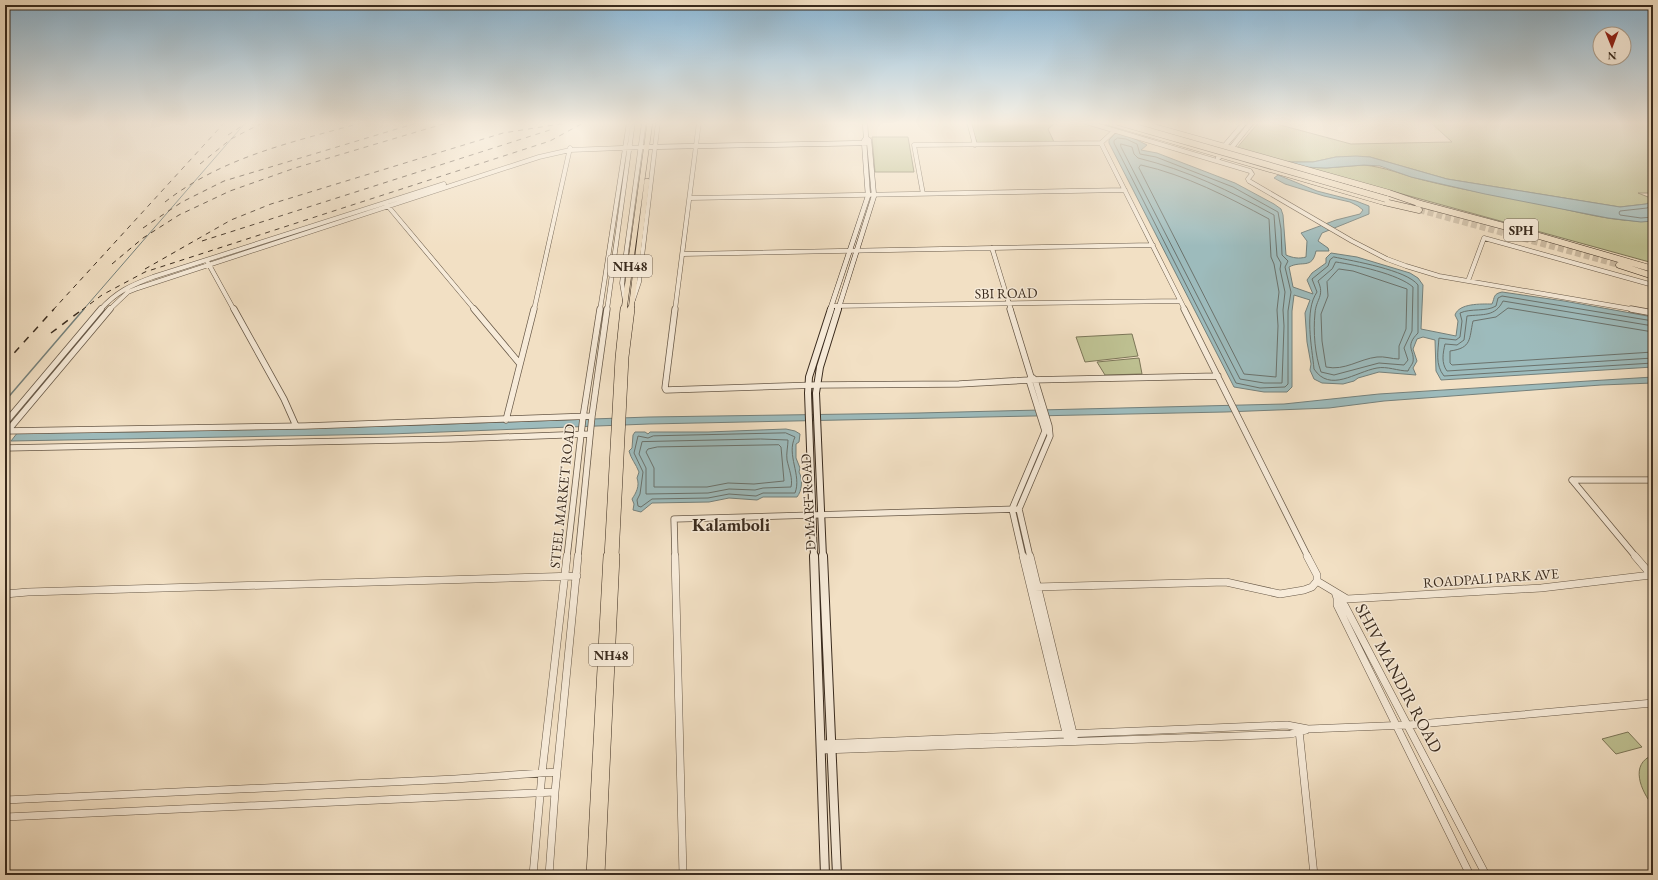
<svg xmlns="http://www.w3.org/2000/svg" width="1658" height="880" font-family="'EB Garamond',serif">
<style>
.green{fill:#bec192;stroke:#7c7658}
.water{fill:#9dbbbc;stroke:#75817c}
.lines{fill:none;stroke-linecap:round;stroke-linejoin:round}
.shore{stroke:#6b726c;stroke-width:1}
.stream-far1{stroke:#75817c;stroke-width:1}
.stream{stroke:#75817c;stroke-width:1.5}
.motorway-tunnel{stroke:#cdbca3;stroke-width:6;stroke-dasharray:6 3;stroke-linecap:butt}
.tertiary-far2-casing{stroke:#675847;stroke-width:5}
.tertiary-far1-casing{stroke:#675847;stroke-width:7}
.tertiary-casing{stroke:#675847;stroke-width:8}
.secondary-far2-casing{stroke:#392a1d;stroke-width:5.5}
.secondary-far1-casing{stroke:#392a1d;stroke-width:8}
.secondary-casing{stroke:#392a1d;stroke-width:10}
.trunk-far2-casing{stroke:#392a1d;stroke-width:6}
.trunk-far1-casing{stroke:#392a1d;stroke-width:8}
.trunk-casing{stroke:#392a1d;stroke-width:10}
.motorway-casing{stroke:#392a1d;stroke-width:7}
.tertiary-far2{stroke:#f7ebd9;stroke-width:4}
.tertiary-far1{stroke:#f7ebd9;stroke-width:5.5}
.tertiary{stroke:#f7ebd9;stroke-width:7}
.secondary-far2{stroke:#f7ebd9;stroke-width:4.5}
.secondary-far1{stroke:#f7ebd9;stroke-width:6}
.secondary{stroke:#f7ebd9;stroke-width:8}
.trunk-far2{stroke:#f2e0c4;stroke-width:5}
.trunk-far1{stroke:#f2e0c4;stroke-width:7}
.trunk{stroke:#f2e0c4;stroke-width:9}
.motorway{stroke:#f2e0c4;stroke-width:6}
.rail-far1{stroke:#392a1d;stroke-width:1;stroke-dasharray:5 5;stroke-linecap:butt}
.rail{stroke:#392a1d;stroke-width:1.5;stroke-dasharray:7 7;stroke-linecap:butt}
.motorway-bridge-casing{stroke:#392a1d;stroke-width:7;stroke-linecap:butt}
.motorway-bridge{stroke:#f2e0c4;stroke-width:6}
.labels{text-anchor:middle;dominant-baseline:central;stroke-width:3;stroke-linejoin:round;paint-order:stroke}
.shield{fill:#f7ebd9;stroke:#726455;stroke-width:1}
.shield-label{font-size:13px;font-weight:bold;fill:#392a1d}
.street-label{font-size:14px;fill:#392a1d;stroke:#f7ebd9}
.near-street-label{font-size:17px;fill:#392a1d;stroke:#f7ebd9}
.district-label{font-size:18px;font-weight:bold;fill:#392a1d;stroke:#f7ebd9}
</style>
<rect width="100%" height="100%" fill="#f2e0c4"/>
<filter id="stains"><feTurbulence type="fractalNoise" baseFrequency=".005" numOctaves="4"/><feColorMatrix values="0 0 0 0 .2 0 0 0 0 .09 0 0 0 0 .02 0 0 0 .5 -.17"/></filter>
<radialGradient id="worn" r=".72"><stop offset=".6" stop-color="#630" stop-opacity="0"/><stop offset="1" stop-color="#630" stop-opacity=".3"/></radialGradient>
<path class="green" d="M970,122h86l-8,7 6,13 -77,1z
M1259,122h10l82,22 101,-2 -22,-20h223v71h-15l15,6v2l-7,3 -26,3 -173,-28 -77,-22h-34l-23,5h-26l-51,-13z
M872,137h36l6,35h-39z
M1364,165c21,2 39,10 59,15 39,10 79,16 119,24 36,8 74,19 111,17v42l-349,-96 22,1z
M1132,334l6,22 -53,6 -9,-25z
M1139,358l3,16 -37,1 -8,-13z
M1628,732l14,15 -26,7 -14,-15z
M1653,755v51c-12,-15 -24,-42 0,-51z"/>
<path class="water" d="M1116,133l11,2 20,10 -6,5 16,3 78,30 39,21 7,5 2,6 3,40c7,3 13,4 20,2l1,-16 -6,-8 35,-13 24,-6 3,-4 -5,-4 -8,-4 -26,-6 -39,-12 -11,-6 4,-3 39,16 39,10 13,5v8l-47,19 -4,8 10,7 1,3h-13c-4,19 -14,9 -27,16l4,20 20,7 -6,-14 5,-7 14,-10v-5l5,-5 26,4 53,16 8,5 5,7 -2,44 35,7 2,-15 -3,-6c4,-12 26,-11 37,-11 3,-7 1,-10 10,-12l62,9 89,16v50l-212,13 -5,-9 -1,-31 -12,-3 -6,2 -4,10 4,12 -4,7 3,7 -37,-3 -21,6 -4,3 -11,3 -21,-1 -8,-4 -4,-9 1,-6 -4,-22 -2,-29 5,-13 -16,-5 -2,16v76l-5,5h-23l-30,-5 -125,-244v-3z
M1356,156l14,1 77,22 173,28 26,-3 7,-3v20l-12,1 -33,-4 -123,-24 -74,-17 -31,-11 -16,-1 -38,3 -22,-1 -17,-5h26l23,-5z
M1653,377v6l-52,2 -217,16 -55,7 -104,4 -576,12 -259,10 -379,7 7,-9h118l256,-6 257,-9 269,-4 366,-9 95,-10z
M786,429l9,2 5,3 -1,8 -3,2v14l4,10 -1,4c4,7 3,19 -2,25h-34l-6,3 -28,-2 -20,4 -57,1 -11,9 -8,-2 1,-6 -2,-5c4,-6 8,-13 5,-21l2,-6c-3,-8 -8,-13 -10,-21l3,-3 1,-13 2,-3h10l3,2 2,-2h58z"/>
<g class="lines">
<path class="shore" d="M1118,138l8,1 11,5 3,10 16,3 77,30 45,25 3,17 1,26 6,6 -3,6 6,25 -3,19v73l-3,3 -25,1 -24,-5 -122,-240v-2z
M1121,144l11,3 2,7 4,4c49,12 92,33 136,57l3,41 4,7 -1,6 5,23 -2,18 1,16 -2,57h-18l-24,-4 -119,-232z
M1141,165c45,10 87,32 128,54l2,38 3,7 5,28 -2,18 1,16 -2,51 -32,-3 -105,-206z
M1653,205l-6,3 -27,3 -1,2 1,2 21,3 12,-1
M1334,257c19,4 73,13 84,28v48c-14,14 -3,17 -5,29 -1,3 -4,6 -5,9 -10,0 -21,-5 -31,-3 -22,4 -47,25 -63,1 -2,-22 -10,-58 3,-77l-5,-13 16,-13 2,-6z
M1336,262c20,3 62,12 77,25l-1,44 -8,17 4,12 -4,5 -25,-2 -45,12 -13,-3c-6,-17 -8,-40 -6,-59 1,-14 10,-17 3,-32l14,-12z
M1339,269l14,2 54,18 -1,40 -7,17v13c-7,0 -15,-3 -22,-2 -18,2 -32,14 -51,10l-4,-26 -1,-27 7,-18 -1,-14z
M1653,321l-151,-25 -4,2 -2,8c-10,6 -25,2 -36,7l2,8 -2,16 -4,3 -17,-2c-1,13 -4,27 5,38l209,-13
M1653,326l-150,-25c-8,16 -20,13 -36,15l-3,24 -7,5 -12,-1c-2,9 -4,19 2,27l206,-13
M1653,332l-145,-24 -12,9 -23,4c-4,18 -1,27 -23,30v12l2,2 201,-13
M786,433l9,4c-9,18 7,38 0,56h-32l-7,3 -27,-2 -21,4 -56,1 -11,8 -3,-1 -1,-6 3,-6 3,-22 -9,-19 4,-17 10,2 5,-2z
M761,439l27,1c0,6 -2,14 -1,20 2,9 6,19 4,27l-28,1 -8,2 -26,-1 -21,4 -62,1v-26l-7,-14 3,-12z
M779,445l2,2 3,34 -30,3 -26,-1 -21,4h-53v-19l-8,-16 2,-3 9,-2z"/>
<path class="stream-far1" d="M83,310l163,-188"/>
<path class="stream" d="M5,401l79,-92"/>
<path class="motorway-tunnel" d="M1419,210l200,55"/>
<g class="tertiary-far2-casing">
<path id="tertiary-far2" d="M969,122l6,23
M1086,122l164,49 2,3 -4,5 1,2 103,60 35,18 19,7 33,10 198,34
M1101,143l84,167
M923,194l-9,-49 187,-2 13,-12
M690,198l435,-8
M387,205l88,105
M992,248l19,62
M683,254l470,-9
M207,261l27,49
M1468,281l16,-43 169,47
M633,300l6,-18 19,-160
M625,301l-3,-18 22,-161
M832,306l348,-5
M100,310c16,-18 31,-25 53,-33l291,-93
M109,310l19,-18 10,-4 401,-131 31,-7 77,-3
M534,310l36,-162
M600,310l29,-188
M607,310l26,-188
M675,310l24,-188"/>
</g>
<g class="tertiary-far1-casing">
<path id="tertiary-far1" d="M234,309l50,90 12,27
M474,309l46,55
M675,309l-10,79 1,2 151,-5 142,-1 70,-4 189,-4
M1010,309l21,68 -2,3 16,51 -33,78 11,48
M1184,309l124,248
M1631,309l22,4
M506,420l28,-111
M5,423l96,-114
M5,431l300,-5 287,-10
M5,434l105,-125
M5,448l445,-9 140,-5
M1572,480l64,77
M1572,480h81
M567,557l16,-140 17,-108
M578,557l14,-141 15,-107
M675,557l-1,-38 345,-10
M1030,557l-11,-48 31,-73 -1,-10 -14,-46 -2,-2"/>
</g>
<g class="tertiary-casing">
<path id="tertiary" d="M675,556l8,319
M1023,556l45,185
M1030,556l44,181
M1307,556l10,19v6l30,18 194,-11 110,-13
M1635,556l18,21
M1035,587l191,-5 54,12 24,-4 8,-3 5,-6
M1335,592l2,6 8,8 141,269
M5,594l23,-2 549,-16
M1337,598v7l133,270
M1299,730l15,145
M821,744l466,-19 21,4 100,-4 245,-22
M822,750l469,-16 15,-4
M5,800l450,-21 102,-7
M5,817l550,-25
M533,875l9,-102 25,-217
M549,875l6,-83 23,-236"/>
</g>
<g class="secondary-far2-casing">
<path id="secondary-far2" d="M647,147l220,-4
M1221,150l24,-28
M1218,158l14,-11 20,-25
M830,310l38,-114 -4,-55 2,-3
M838,310l36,-114 -5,-56 -3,-2 -1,-16"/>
</g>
<g class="secondary-far1-casing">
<path id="secondary-far1" d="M814,557l-6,-164 1,-16 22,-68
M823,557l-7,-164 4,-26 18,-58"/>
</g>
<g class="secondary-casing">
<path id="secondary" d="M814,556l11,319
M823,556l14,319"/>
</g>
<g class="trunk-far2-casing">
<path id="trunk-far2" d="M624,310l26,-188
M631,310l16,-129"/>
</g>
<g class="trunk-far1-casing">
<path id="trunk-far1" d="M608,557l11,-199 5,-49
M615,557l10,-200 6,-48"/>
</g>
<g class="trunk-casing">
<path id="trunk" d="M591,875l17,-319
M600,875l15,-319"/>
</g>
<g class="motorway-casing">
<path id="motorway" d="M1108,122l276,80 35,8
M1136,122l253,71 32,11
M1417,203l105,28 131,38
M1619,265l34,11"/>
</g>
<use href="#tertiary-far2" class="tertiary-far2"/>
<use href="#tertiary-far1" class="tertiary-far1"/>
<use href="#tertiary" class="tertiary"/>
<use href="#secondary-far2" class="secondary-far2"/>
<use href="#secondary-far1" class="secondary-far1"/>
<use href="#secondary" class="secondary"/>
<use href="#trunk-far2" class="trunk-far2"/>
<use href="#trunk-far1" class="trunk-far1"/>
<use href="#trunk" class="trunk"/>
<use href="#motorway" class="motorway"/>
<path class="rail-far1" d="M228,135l20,-13
M200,164l31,-25 33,-17
M165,202c59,-46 129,-60 199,-80
M143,228l39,-26 42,-21 196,-59
M202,241l351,-112
M112,264l31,-26 36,-23 51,-24 65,-23 155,-46
M145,269l86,-49 40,-16 232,-71 70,-11
M53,310l172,-188
M82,310l20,-15 43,-23 405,-131 35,-19"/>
<path class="rail" d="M51,333l32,-24
M5,363l49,-54"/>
<g class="motorway-bridge-casing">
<path id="motorway-bridge" d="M1118,122l268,77"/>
</g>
<use href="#motorway-bridge" class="motorway-bridge"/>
</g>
<linearGradient id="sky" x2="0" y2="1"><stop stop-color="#8ab7d6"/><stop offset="0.5" stop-color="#f9f1e4"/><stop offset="1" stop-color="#f9f1e4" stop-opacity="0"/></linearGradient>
<rect width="1658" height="246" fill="url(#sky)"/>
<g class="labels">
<g class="shield">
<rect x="1504" y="219" width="34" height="22" rx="3"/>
<rect x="608" y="255" width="44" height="22" rx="3"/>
<rect x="589" y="644" width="44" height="22" rx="3"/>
</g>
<g class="shield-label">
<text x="1521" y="230">SPH</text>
<text x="630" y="266">NH48</text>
<text x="611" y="655">NH48</text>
</g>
<g class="street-label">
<text transform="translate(1006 293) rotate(-1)">SBI ROAD</text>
<text transform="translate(562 496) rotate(-84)">STEEL MARKET ROAD</text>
<text transform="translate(808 502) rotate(-93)">D MART ROAD</text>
<text transform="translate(1491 578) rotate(-4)">ROADPALI PARK AVE</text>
</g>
<g class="near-street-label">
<text transform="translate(1399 678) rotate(62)">SHIV MANDIR ROAD</text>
</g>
<g class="district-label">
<text x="731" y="524">Kalamboli</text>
</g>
</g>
<rect width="1658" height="880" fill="none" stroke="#f2e0c4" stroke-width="20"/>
<rect x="6" y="6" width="1646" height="868" fill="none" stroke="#392a1d" stroke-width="2"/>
<rect x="10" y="10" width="1638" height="860" fill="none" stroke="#392a1d"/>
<g transform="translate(1612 46) rotate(179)"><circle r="19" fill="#f7ebd9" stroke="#ab9e8e"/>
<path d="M0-3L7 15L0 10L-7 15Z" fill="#8f2418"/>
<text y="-6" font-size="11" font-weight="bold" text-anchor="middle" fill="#392a1d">N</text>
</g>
<rect width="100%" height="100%" filter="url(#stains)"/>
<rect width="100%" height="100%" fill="url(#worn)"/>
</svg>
